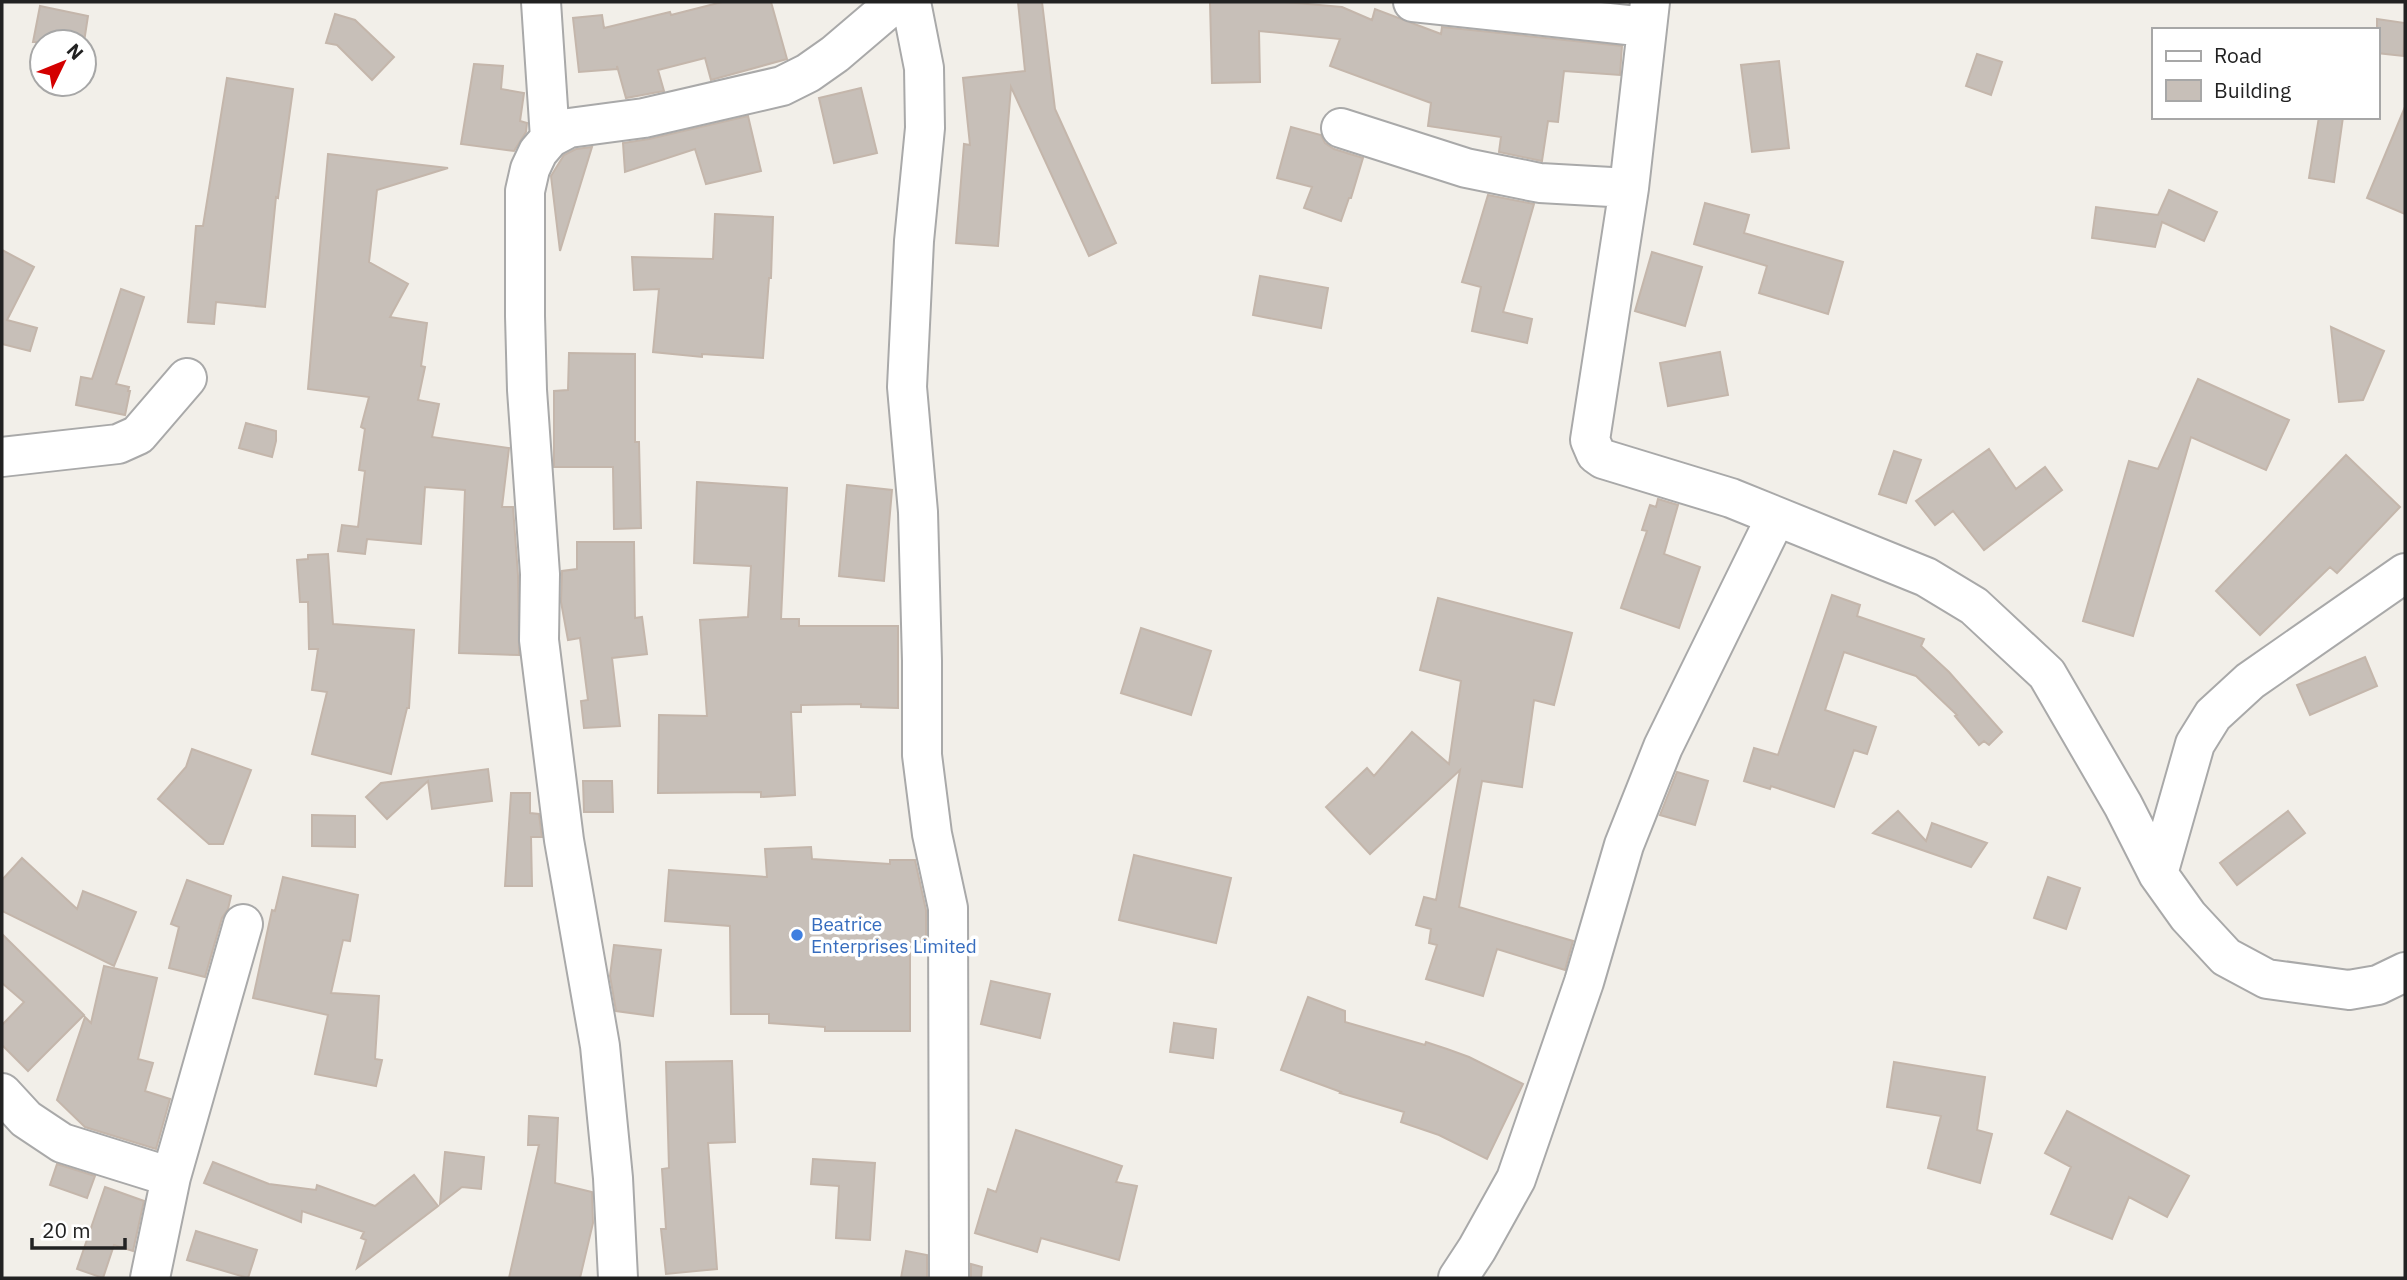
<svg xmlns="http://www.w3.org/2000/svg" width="2407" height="1280" font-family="'IBM Plex Sans',sans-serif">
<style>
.building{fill:#c7bfb8;stroke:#c4b6ab;stroke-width:2}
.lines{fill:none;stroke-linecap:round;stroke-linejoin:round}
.minor-casing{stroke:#a9a9a9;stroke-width:42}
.minor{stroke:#fff;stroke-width:38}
.shop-dot{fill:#3f7fe0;stroke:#fff;stroke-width:2.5}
.labels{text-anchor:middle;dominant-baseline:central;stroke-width:7;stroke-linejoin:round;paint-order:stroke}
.shop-label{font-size:19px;fill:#366cbe;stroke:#fff;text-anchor:start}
</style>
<rect width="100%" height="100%" fill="#f2efe9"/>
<path class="building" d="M722,2h49l16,57 -76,21 -6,-22 -47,12 6,21 -38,7 -9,-32v3l-38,3 -6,-54 29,-3 2,13 66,-16 1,3z
M1018,2h24l13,107 61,134 -27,13 -78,-169 -13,159 -42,-3 8,-99 6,1 -7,-67 62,-7z
M1210,2h75l57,5 30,13 3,-11 66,25 1,-7 180,19 -2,29 -56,-4 -6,51 -10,-1 -6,40 -43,-9 2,-15 -73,-11 3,-23 -101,-37 10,-27 -81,-8 1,51 -48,1z
M40,6l48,10 -4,26h-51z
M335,14l20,6 39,37 -22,23 -35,-35 -11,-2z
M2377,19l28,4 -2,33 -26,-3z
M1977,54l25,8 -11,33 -25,-9z
M1779,61l10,87 -37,4 -11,-87z
M474,64l29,2 -2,23 23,4 -4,28 7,2 -1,9 -12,19 -53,-7z
M227,78l66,11 -15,109 -2,-1 -11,110 -49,-5 -2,22 -26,-2 8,-96h7z
M861,88l16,65 -43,10 -15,-65z
M2405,107v107l-38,-16z
M748,116l13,55 -55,13 -11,-35 -70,23 -2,-29 26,-4z
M2319,117h24l-9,65 -25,-4z
M1291,127l30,8 4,8 9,6 29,9 -12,40h-2l-8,23 -37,-13 8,-21 -35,-9z
M592,147l-32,104 -9,-75 13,-21 12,-6z
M328,154l120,14 -71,22 -8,72 39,22 -18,33 37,6 -6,43 4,1 -7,33 21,4 -7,33 77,11 -7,59h11l5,68 1,80 -60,-2 6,-163 -40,-3 -4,57 -54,-5 -2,15 -27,-3 4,-26 16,2 7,-56 -6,-1 6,-41 -4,-2 8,-30 -61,-8z
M2169,190l48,22 -13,29 -42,-19 -7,25 -63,-9 4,-31 62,8z
M1488,195l46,9 -31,108 29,7 -5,24 -55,-12 9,-44 -19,-5z
M1705,203l44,12 -5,18 99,29 -15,52 -69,-21 8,-27 -73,-22z
M715,214l58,3 -2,61h-2l-6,80 -61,-4v3l-49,-5 6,-63 -25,1 -2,-33 81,2z
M2,250l32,17 -27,53 30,8 -7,23 -28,-7z
M1652,252l50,15 -17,59 -50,-15z
M1260,276l68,12 -7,40 -68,-13z
M121,289l23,8 -28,87 13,3 -1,4h2l-5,24 -49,-10 5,-28 11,2z
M2331,327l53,24 -21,49 -24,2z
M1720,352l8,43 -60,11 -8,-43z
M569,353l66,1v88h4l2,86 -27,1 -1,-62h-59v-76l14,-1z
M2198,379l91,41 -23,50 -75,-33 -58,199 -50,-15 46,-160 29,8z
M246,423l30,8v10l-4,16 -33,-9z
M1989,449l27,40 29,-22 17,23 -78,60 -31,-39 -18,14 -19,-24z
M1894,451l27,9 -15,43 -27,-9z
M2346,455l54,52 -63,66 -7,-6 -70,68 -44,-44z
M697,482l90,6 -6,131h18v7h99v82l-37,-1v-3l-60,1v7h-10l4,83 -34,2v-5l-103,1 1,-78 48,1 -7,-96 48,-3 3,-51 -57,-3z
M847,485l45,5 -8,91 -45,-5z
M1658,499l20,6 -14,49 36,13 -21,61 -58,-20 26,-77 -5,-1 8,-25 6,2z
M577,542h57l1,76 7,-1 5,37 -35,4 8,68 -36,2 -3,-27 7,-1 -8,-62 -12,2 -7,-38 1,-31 15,-2z
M328,554l5,70 81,6 -5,78h-2l-16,66 -79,-20 15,-62 -15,-2 6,-41h-9l-1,-47h-8l-3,-42 11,-1v-4z
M1832,595l28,10 -3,11 67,23 -3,7 28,26 53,60 -13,13 -5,-4 -5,4 -24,-29 2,-1 -41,-39 -72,-24 -19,58 51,17 -9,27 -13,-4 -20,57 -63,-21 -1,3 -26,-8 10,-33 24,7z
M1438,598l134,35 -18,72 -20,-5 -12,87 -40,-6 -23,126 114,34 -8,29 -68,-21 -14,47 -57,-17 11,-34 -8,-2 2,-14 -15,-4 8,-28 12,3 24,-130 -90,84 -44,-47 41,-39 7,8 38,-44 37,32 12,-83 -41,-11z
M1141,628l70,23 -20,64 -70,-22z
M2365,657l12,29 -67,29 -13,-30z
M192,749l59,21 -28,74h-14l-51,-45 28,-32z
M488,769l4,32 -60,8 -4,-28 -41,38 -21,-22 15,-14z
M1677,772l31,9 -13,44 -35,-10z
M583,781h29l1,31h-29z
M511,793h19v20l9,1 3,23h-11l1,49h-27z
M1898,811l28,30 6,-18 55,20 -16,24 -98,-34z
M2288,811l17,22 -68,52 -17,-22z
M312,815l43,1v31l-43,-1z
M811,847l1,12 78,5v-4h25l11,50v32h-16v89h-85v-4l-56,-4v-9h-38l-1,-88 -65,-5 4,-51 98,7 -2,-28z
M1134,855l97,23 -15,65 -97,-23z
M22,858l55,51 6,-18 53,21 -22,54 -112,-55v-31z
M283,877l75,18 -8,46 -7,-1 -12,53 48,3 -4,63 7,1 -6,26 -61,-12 13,-59 -75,-17 19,-88 3,1z
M2048,877l32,11 -14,41 -32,-11z
M187,880l44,16 -3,13 -6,9 -17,59 -36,-9 10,-41 -8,-3z
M2,934l82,81 -56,56 -26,-26v-20l22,-23 -22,-19z
M614,945l47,5 -8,66 -37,-5 -6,-35z
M104,966l53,12 -19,81 15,4 -8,28 25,8 -14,50 -71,-22 -28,-27 28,-83 6,6z
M991,981l59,13 -10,44 -59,-14z
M1308,997l37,14v11l80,23 1,-3 21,7 22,8 54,27 -36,75 -48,-24 -38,-13 3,-10 -64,-19 1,-1 -60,-22z
M1174,1023l42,6 -3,29 -43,-6z
M732,1061l3,81 -27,1 9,126 -51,5 -5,-45h5l-4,-60 7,-1 -3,-106z
M1894,1062l91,15 -8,53 15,4 -12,49 -52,-15 13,-52 -54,-9z
M2067,1111l122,65 -22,41 -38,-20 -17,42 -61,-25 20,-47 -26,-14z
M529,1116l29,2 -3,65 37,9 1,31 -13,55h-71l30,-133h-11z
M1016,1130l106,36 -6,16 21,4 -18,74 -78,-22 -4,14 -62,-19 13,-44 8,3z
M445,1152l39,5 -3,32 -19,-2 -22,17z
M813,1159l62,4 -5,77 -34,-2 3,-52 -28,-2z
M213,1162l56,22 47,6 1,-5 58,21 39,-31 24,31 -81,62 9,-28 -5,-2 3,-6 -62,-21 -1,11 -97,-39z
M57,1164l38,12 -8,22 -37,-13z
M105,1187l39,14 -11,50 -19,-6 -11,33 -26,-9z
M196,1231l61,19 -9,28 -61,-18z
M906,1251l21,4v23h-26z
M971,1264l11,3 -1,11h-10z"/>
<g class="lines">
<g class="minor-casing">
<path id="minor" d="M541,2l9,136
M911,2l13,66 1,60 -11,113 -7,146 11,125 4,149v94l10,79 16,74 1,370
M1413,2l233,25
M1650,2l-21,186 -39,252 6,14 7,5 128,39 195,79 48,29 73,68 76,131 35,69 30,42 38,41 41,22 82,11 29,-5 27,-13
M1341,128l125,40 74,15 89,5
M2,457l116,-13 20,-9 49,-57
M2158,874l37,-130 18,-29 37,-34 155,-108
M2,1093l24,26 36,24 109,34 -21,101
M171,1177l72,-253
M618,1278l-5,-100 -13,-132 -36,-206 -25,-200 1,-66 -13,-184 -2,-74v-125l5,-22 8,-17 12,-14 19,-10 75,-10 138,-32 26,-13 27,-19 61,-52
M1458,1278l19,-29 39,-70 68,-197 40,-137 39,-98 113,-230"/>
</g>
<use href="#minor" class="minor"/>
</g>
<circle class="shop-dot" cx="797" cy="935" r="7"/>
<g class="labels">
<g class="shop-label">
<text x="811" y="924">Beatrice<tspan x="811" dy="22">Enterprises Limited</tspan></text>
</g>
</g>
<rect width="2407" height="1280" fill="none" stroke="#222222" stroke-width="7"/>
<rect x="2152" y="28" width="228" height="91" fill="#ffffff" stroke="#a7a7a7" stroke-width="2"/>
<rect x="2166" y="51" width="35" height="10" fill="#ffffff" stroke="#a7a7a7" stroke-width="2"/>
<text x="2214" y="63" font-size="21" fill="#222222">Road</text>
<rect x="2166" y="80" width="35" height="21" fill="#c7bfb8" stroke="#a7a7a7" stroke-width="2"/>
<text x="2214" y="98" font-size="21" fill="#222222">Building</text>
<g transform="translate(63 63) rotate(47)"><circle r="33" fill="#ffffff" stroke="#a7a7a7" stroke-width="2"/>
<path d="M0-5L12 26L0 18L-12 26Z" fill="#d40000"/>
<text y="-10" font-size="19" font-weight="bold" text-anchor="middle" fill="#222222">N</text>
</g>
<path d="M32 1238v10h93v-10" fill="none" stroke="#222222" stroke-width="3.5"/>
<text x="42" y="1238" font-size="21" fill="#222222" stroke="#ffffff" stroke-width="5" paint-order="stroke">20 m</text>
</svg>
